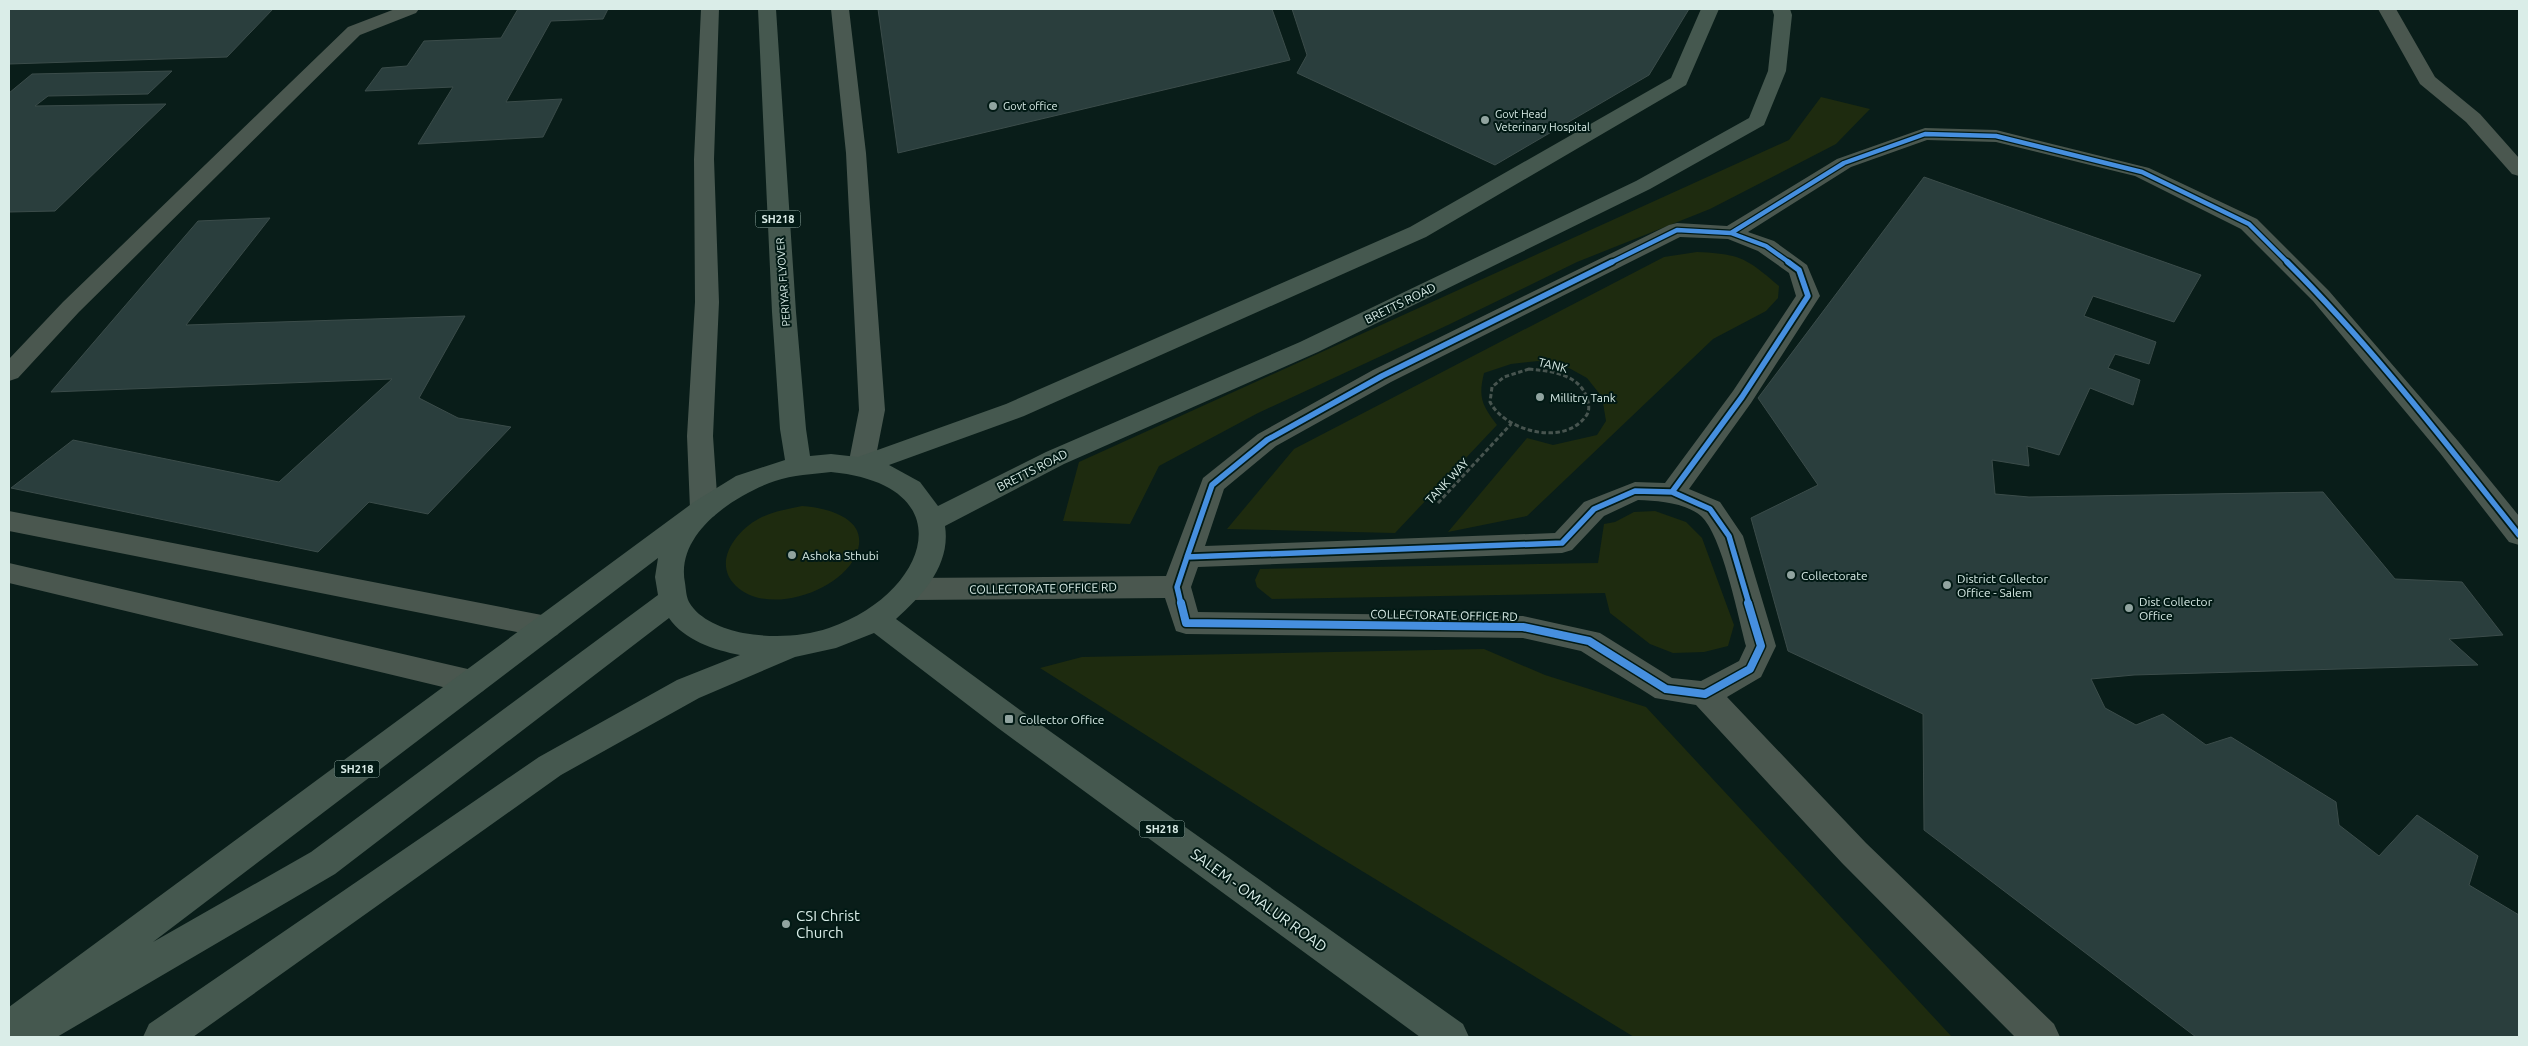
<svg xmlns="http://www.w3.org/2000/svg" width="2528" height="1046" font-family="Ubuntu,sans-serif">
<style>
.green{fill:#1e2b0f}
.building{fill:#2a3e3d;stroke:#3b4c4a}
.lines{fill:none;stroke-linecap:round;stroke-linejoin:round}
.path{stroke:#47544f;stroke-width:3;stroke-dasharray:4.5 2.5;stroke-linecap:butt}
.street{fill:#4a574f;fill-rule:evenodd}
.secondary{fill:#4a5951;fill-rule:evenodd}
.primary{fill:#45584f;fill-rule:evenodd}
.cycleway-far2-casing{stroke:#021a15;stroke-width:7}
.cycleway-far1-casing{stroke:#021a15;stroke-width:9}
.cycleway-casing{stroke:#021a15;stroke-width:11}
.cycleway-far2{stroke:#468fdf;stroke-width:4.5}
.cycleway-far1{stroke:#468fdf;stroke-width:5.5}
.cycleway{stroke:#468fdf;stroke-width:8}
.poi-dot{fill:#91a4a0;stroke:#021a15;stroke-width:2}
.labels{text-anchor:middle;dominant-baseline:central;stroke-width:4;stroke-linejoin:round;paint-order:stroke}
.far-poi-label{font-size:11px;fill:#daede8;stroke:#021a15;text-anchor:start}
.shield{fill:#021a15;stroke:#99aea9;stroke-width:1}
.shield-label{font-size:11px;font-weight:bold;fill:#daede8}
.far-street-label{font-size:11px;fill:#daede8;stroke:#021a15}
.street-label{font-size:12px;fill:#daede8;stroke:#021a15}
.poi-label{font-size:12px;fill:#daede8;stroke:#021a15;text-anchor:start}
.near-street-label{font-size:15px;fill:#daede8;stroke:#021a15}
.near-poi-label{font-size:15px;fill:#daede8;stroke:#021a15;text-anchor:start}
</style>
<rect width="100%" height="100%" fill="#091d19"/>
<path class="green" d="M1821,97l49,12 -34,35 -126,65 -133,53 -129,63 -190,88 -99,53 -29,58 -67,-3 16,-59 710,-322z
M1697,252c44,2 49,6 82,34l-1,12 -12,13 -53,28 -186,177 -79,16 79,-94 26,7 44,-10 9,-14 -4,-24 -15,-19 -18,-10 -31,-7 -27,3 -27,9c-6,25 -2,32 13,52l-102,108 -168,-4 67,-80 370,-192z
M802,506c28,2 71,14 53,51 -17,35 -88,59 -119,29 -25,-24 1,-57 26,-69 13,-6 26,-8 40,-11z
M1655,511l31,11 16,16 32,87 -6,21 -24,6 -31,1 -23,-9 -40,-31 -5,-20 -333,6 -15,-12 -2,-7 5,-11 338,-6 6,-39 11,-2 19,-10z
M1484,649l61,26 101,32 306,330h-318l-313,-191 -281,-178 42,-11z"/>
<path class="building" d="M9,9h264l-46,48 -218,7z
M518,9h90l-5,10 -52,2 -45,81 56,-3 -19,38 -125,7 35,-57 -88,4 17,-23 25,-2 17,-25 77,-3z
M878,9h394l18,51 -392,93z
M1292,9h397l-40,66 -154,90 -198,-92 10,-18z
M172,71l-24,23 -100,2 -13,10 131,-2 -111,107 -46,1v-119l23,-19z
M1924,177l277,98 -27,47 -81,-26 -9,20 72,26 -7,22 -34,-10 -7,14 32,12 -7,25 -43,-17 -31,67 -32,-9 2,20 -37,-6 3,34 34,3 294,-5 72,87 67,3 41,53 -54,4 29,26 -344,10 -43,4 14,29 31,17 27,-11 43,31 25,-8 105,65 3,23 40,31 38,-41 61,41 -9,29 50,30v122h-323l-272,-207 -1,-116 -135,-63 -37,-133 67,-33 -60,-87z
M270,218l-84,107 279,-9 -46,82 39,20 53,9 -83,87 -59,-12 -51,50 -307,-64 62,-48 206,42 113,-103 -341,13 147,-171z"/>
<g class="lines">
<path class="path" d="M1529,369c22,2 50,5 58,29 2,6 3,13 -1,18 -22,31 -81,15 -96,-14l2,-15 12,-10z
M1438,503l73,-79"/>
<path class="street" d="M395,9h24l-3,4 -56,22 -281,277 -61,66 -9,3v-22l54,-57 285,-275z
M2378,9h18l39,68 45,37 39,44v18l-7,-2 -46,-52 -46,-38z
M1925,128l71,2 153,38 108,51 72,72 129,150 61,75v29l-10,-3 -69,-89 -127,-152 -72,-72 -106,-53 -139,-34 -69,-2 -76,27 -103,65 26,9 33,24 13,31 -69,107 -62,86 31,13 23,34 33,110 -15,31 -34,20 139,146 188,181 6,13h-45l-173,-174 -146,-158 -41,-7 -74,-47 -58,-13 -337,-4 -10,-3 -11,-33 -255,2 -10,-3 -4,-8 4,-8 10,-3 256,-2 37,-98 55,-44 115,-64 296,-145 8,-2 50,3 110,-67zM1680,237l48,2 30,12 31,22 7,23 -63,95 -68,92 -30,-1 -51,20 -29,31 -350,13 19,-57 52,-43 115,-64zM1638,500c20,1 46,2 63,16 21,19 37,100 45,130l-7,15 -38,20 -29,-3 -72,-45 -77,-17 -325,-4 -7,-25 7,-20 364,-14 10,-3 32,-34z
M9,511l538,105 10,3 5,8 -5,8 -10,3 -538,-107z
M9,563l463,107 11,3 4,9 -4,9 -11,3 -463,-111z"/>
<path class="secondary" d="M701,9h18l-5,150 5,143 -6,134 5,73 -4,7 -10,3 -10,-3 -4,-7 -3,-73 8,-134 -1,-143z
M831,9h18l17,144 19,257 -11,56 -4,6 -9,3 -9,-3 -4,-6 11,-56 -13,-257z"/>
<path class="primary" d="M758,9h18l20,303 10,117 4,27 21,-2 27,3 148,-53 404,-177 261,-149 30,-69h18l-33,76 -260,152 -402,179 -135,49 31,17 18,24 108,-54 254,-110 336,-161 113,-63 19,-47 6,-56 -2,-6h18l2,6 -6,56 -22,54 -114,64 -332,163 -254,112 -119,62c6,39 -22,69 -49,93l124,91 443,314 6,13h-49l-422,-309 -124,-95 -38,15 -41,9 -96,41 -138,77 -368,262h-50l6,-13 390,-267 138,-77 63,-25c-26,-5 -56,-15 -71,-37l-334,256 -278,163h-48v-30l685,-505 42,-26 49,-16 -5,-31 -8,-117zM831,472c135,13 98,122 -2,156 -27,9 -58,10 -86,5 -19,-4 -44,-13 -54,-31 -3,-6 -3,-13 -4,-19 -10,-50 50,-88 90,-102 18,-6 38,-7 56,-9zM658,558l-3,19 3,18 -347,257 -158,90z"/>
<g class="cycleway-far2-casing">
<path id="cycleway-far2" d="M1731,233l113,-70 81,-29 71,2 146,36 107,52 39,39
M1610,263l67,-33 54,3 35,13 24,17"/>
</g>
<g class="cycleway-far1-casing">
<path id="cycleway-far1" d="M2287,262c84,84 158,180 232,273
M1672,492l38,17 19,27 20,68
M1672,492l70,-95 66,-101 -9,-26 -11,-8
M1187,557l25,-72 55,-45 115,-64 230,-114
M1187,557l375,-14 32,-34 41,-18 37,1
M1181,604l-4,-17 10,-30"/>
</g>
<g class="cycleway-casing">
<path id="cycleway" d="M1181,603l5,20 337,4 66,14 77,48 39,5 45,-25 11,-23 -13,-43"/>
</g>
<use href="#cycleway-far2" class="cycleway-far2"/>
<use href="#cycleway-far1" class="cycleway-far1"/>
<use href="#cycleway" class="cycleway"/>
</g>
<g class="poi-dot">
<circle cx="993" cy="106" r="5"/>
<circle cx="1485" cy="120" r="5"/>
<circle cx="1540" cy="397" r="5"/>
<circle cx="792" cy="555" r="5"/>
<circle cx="1791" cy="575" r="5"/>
<circle cx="1947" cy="585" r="5"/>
<circle cx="2129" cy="608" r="5"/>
<rect x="1004" y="714" width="10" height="10" rx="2.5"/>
<circle cx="786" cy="924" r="5"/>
</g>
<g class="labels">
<g class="far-poi-label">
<text x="1003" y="106">Govt office</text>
<text x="1495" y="114">Govt Head<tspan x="1495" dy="13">Veterinary Hospital</tspan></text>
</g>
<g class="shield">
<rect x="755.5" y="210.5" width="45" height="17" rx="4"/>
<rect x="334.5" y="760.5" width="45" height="17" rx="4"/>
<rect x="1139.5" y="820.5" width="45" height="17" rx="4"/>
</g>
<g class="shield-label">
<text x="778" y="219">SH218</text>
<text x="357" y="769">SH218</text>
<text x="1162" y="829">SH218</text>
</g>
<g class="far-street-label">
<text transform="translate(783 282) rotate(-94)">PERIYAR FLYOVER</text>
</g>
<g class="street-label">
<text transform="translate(1400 303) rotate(-26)">BRETTS ROAD</text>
<text transform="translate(1553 365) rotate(14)">TANK</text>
<text transform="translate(1032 470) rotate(-27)">BRETTS ROAD</text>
<text transform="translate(1447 481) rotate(-47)">TANK WAY</text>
<text transform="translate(1043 588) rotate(-1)">COLLECTORATE OFFICE RD</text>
<text transform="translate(1444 615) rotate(1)">COLLECTORATE OFFICE RD</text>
</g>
<g class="poi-label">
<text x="1550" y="397">Millitry Tank</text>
<text x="802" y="555">Ashoka Sthubi</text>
<text x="1801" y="575">Collectorate</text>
<text x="1957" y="578">District Collector<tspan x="1957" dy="14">Office - Salem</tspan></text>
<text x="2139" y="601">Dist Collector<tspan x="2139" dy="14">Office</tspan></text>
<text x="1019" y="719">Collector Office</text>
</g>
<g class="near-street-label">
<text transform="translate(1259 900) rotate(36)">SALEM - OMALUR ROAD</text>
</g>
<g class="near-poi-label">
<text x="796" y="915">CSI Christ<tspan x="796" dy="17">Church</tspan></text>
</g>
</g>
<rect width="2528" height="1046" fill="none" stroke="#daede8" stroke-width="20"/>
</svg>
